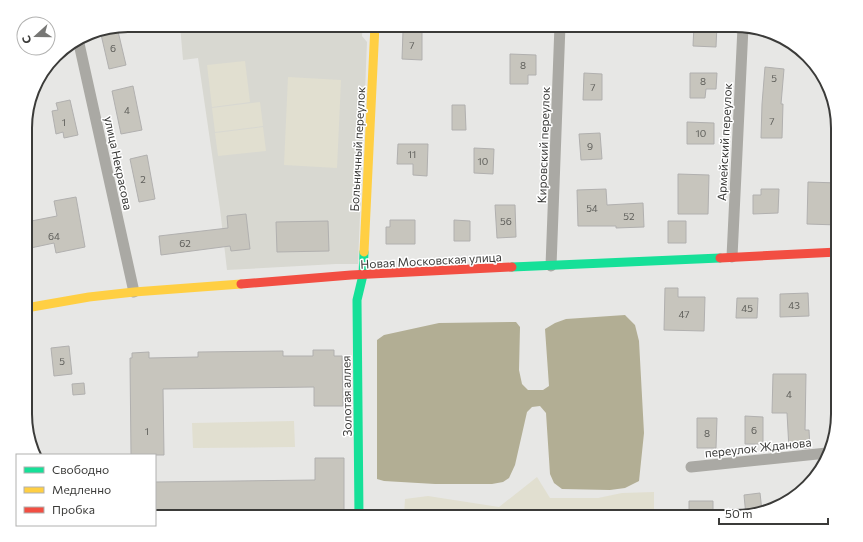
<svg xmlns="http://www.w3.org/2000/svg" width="863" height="542" font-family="Commissioner,sans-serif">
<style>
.built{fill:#d8d8d1}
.green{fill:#e1dfd0}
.water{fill:#b2ae94}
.building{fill:#c7c5bd;stroke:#b1b0af}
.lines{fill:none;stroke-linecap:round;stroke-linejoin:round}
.street{stroke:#aaa9a4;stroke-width:11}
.fast{stroke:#16e098;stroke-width:9}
.slow{stroke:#ffcf43;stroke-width:9}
.jam{stroke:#f24e42;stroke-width:9}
.labels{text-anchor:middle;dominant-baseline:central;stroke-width:3;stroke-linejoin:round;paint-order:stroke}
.number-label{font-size:10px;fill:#5e5e5a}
.street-label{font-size:12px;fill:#3b3b39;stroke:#fff}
.rim{fill:none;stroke:#3b3b39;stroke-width:2}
</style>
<rect width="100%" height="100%" fill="#e7e7e5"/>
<path class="built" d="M180,25h183l-1,11 5,6 -9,222h-22l-109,6 -7,-61 -22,-151 -15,2z"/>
<path class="green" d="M245,61l5,41 -38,5 -5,-42z
M288,77l53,3 -4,88 -53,-3z
M260,102l3,24 -48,6 -3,-24z
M263,127l3,24 -48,5 -3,-23z
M294,421l1,26 -102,1 -1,-25z
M537,477l13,21h48l24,-5 32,-1v25h-250l1,-18 23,-3 71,11z"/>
<path class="water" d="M625,315l10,10 4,16 5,92 -5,48 -14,7 -15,2 -48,-1 -8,-6 -4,-9 -4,-61 -6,-7 -8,1 -5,5 -12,53 -6,13 -6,4 -11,2h-57l-51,-3 -7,-2v-139l7,-5 55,-12 77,-1 4,5 -1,43 3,14 6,6h15l6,-4 -4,-57 10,-6 11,-4z"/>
<path class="building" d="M694,25h23l-1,22 -23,-1z
M117,27l9,38 -17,4 -9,-39z
M403,31h19v29l-20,-1z
M510,54l26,1v20h-8v9h-18z
M765,67l19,2 -3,35h2l-1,34h-21l1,-34z
M584,73l18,1v26h-19z
M690,73h27l-1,16h-10l-1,9h-15z
M133,86l9,44 -21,4 -9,-43z
M70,100l8,35 -14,3 -1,-6 -7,2 -4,-23 6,-1 -2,-7z
M452,105h13l1,25h-14z
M687,122l27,1v21h-27z
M600,133l2,26 -21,1 -2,-26z
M398,144h30l-1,32 -14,-1v-11h-16z
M474,148l20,1 -1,25 -19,-1z
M147,155l8,44 -16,3 -9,-43z
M678,174l31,1 -1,39h-30z
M808,182l30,1v42l-31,-1z
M606,189l1,16 36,-2 1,24 -28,1v-2h-38l-1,-36z
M761,189h18l-1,24 -25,1v-19h8z
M76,197l9,50 -29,6 -2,-10 -28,6v-27l31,-6 -3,-15z
M495,205h20l1,32 -19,1z
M246,214l4,35 -19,2 -1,-5 -69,9 -2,-19 69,-8 -1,-12z
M390,220h25v24h-29v-17h4z
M454,220l16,1v20h-16z
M328,221l1,30 -52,1 -1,-30z
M668,221h18v22h-18z
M665,288h13v9h27l-1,34 -40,-1z
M808,293l1,23 -29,1v-23z
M737,298h21l-1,20h-21z
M69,346l3,28 -18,2 -3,-28z
M313,350h21v6h8l1,50h-29v-19l-151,2 1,66h-33l-1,-97h2v-5l17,-1v6l49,-1v-5l85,-1v5h30z
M773,374h33l-1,56h4l1,18 -21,1 -2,-36h-15z
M84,383l1,11 -12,1 -1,-11z
M745,416l18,1v27h-18z
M697,418h20l-1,30h-19z
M315,458h29v52h-61v5l-128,2v-35l160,-2z
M760,493l2,18 -16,5 -2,-21z
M689,501h24v16h-24z"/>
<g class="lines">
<path class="street" d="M78,39l56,253
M732,257l11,-230
M551,266l9,-241
M691,467l136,-14"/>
<path class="fast" d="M512,267l208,-9
M359,517l-2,-217 6,-25 1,-23"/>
<path class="slow" d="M364,252l11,-227
M26,308l63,-11 45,-5 107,-8"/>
<path class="jam" d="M720,258l118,-6
M241,284l110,-9 161,-8"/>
</g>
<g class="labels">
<g class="number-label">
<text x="412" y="45">7</text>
<text x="113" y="48">6</text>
<text x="523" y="65">8</text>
<text x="774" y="78">5</text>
<text x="703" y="81">8</text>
<text x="593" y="87">7</text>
<text x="127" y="110">4</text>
<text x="772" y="121">7</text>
<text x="64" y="122">1</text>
<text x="701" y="133">10</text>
<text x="590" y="146">9</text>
<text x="412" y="154">11</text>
<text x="483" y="161">10</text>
<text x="143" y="179">2</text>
<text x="592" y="208">54</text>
<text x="629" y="216">52</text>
<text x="506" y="221">56</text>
<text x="54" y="236">64</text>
<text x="185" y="243">62</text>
<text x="794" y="305">43</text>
<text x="747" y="308">45</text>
<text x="684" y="314">47</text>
<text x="62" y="361">5</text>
<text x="789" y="394">4</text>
<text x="754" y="430">6</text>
<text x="147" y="431">1</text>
<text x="707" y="433">8</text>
</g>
<g class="street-label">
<text transform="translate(724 142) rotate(-87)">Армейский переулок</text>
<text transform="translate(543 145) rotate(-88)">Кировский переулок</text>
<text transform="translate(357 149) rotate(-87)">Больничный переулок</text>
<text transform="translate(119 163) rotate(78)">улица Некрасова</text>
<text transform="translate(431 260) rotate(-3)">Новая Московская улица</text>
<text transform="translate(346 396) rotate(-91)">Золотая аллея</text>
<text transform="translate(758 447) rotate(-6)">переулок Жданова</text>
</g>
</g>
<path d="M0 0H863V542H0ZM128 32H735A96 96 0 0 1 831 128V414A96 96 0 0 1 735 510H128A96 96 0 0 1 32 414V128A96 96 0 0 1 128 32Z" fill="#fff" fill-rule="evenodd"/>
<path class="rim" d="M128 32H735A96 96 0 0 1 831 128V414A96 96 0 0 1 735 510H128A96 96 0 0 1 32 414V128A96 96 0 0 1 128 32Z"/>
<rect x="16" y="454" width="140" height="72" fill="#ffffff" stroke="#b1b1b0"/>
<rect x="24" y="467" width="20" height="6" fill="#16e098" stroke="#b1b1b0"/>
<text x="52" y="474" font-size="12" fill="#3b3b39">Свободно</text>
<rect x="24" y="487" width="20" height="6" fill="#ffcf43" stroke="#b1b1b0"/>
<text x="52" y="494" font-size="12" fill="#3b3b39">Медленно</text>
<rect x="24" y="507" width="20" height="6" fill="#f24e42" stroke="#b1b1b0"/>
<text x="52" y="514" font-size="12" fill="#3b3b39">Пробка</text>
<g transform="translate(36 36) rotate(249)"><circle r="19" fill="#ffffff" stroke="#b1b1b0"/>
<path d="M0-3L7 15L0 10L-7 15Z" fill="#777775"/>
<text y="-6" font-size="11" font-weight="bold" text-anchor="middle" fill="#3b3b39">С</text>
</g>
<path d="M719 518v6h109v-6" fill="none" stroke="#3b3b39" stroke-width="2"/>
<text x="725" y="518" font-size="12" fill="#3b3b39" stroke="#ffffff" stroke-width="3" paint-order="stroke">50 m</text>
</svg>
